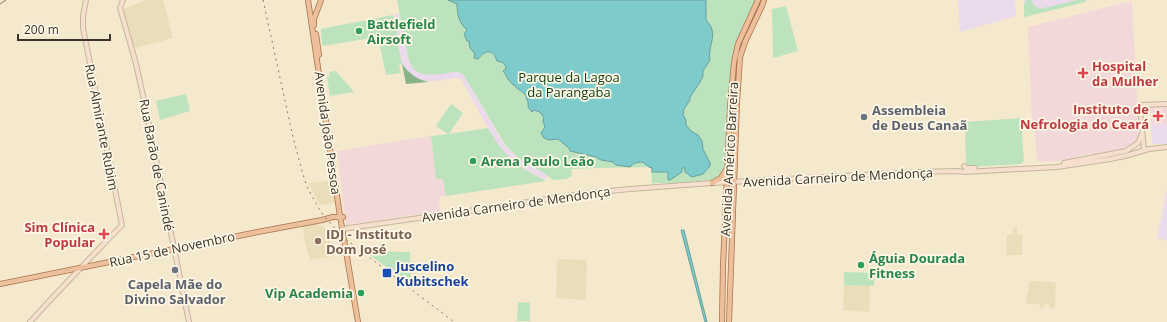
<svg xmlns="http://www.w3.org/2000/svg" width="1167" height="322" font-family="'Open Sans',sans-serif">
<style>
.commercial{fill:#eadaec}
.built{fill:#eaddba}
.medical{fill:#f3d8d9}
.green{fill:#bce3bd}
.forest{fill:#88b48a}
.water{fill:#7ecbcc;stroke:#6a9e9b}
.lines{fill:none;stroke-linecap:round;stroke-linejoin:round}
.secondary-casing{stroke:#c2b79c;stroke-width:6}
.primary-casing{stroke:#a77349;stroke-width:6}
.secondary{stroke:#f6dfce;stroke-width:4}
.primary{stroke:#eebf9c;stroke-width:4.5}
.tram{stroke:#847c6a;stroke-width:1}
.rail{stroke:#847c6a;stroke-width:1;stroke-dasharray:2 4;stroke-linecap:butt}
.leisure-dot{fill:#2e9e5b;stroke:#fef7e6;stroke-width:1.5}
.health-dot{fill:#e0444e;stroke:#fef7e6;stroke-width:1.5}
.worship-dot{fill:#6b7280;stroke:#fef7e6;stroke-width:1.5}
.education-dot{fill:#8d6e63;stroke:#fef7e6;stroke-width:1.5}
.transit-dot{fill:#1a4fb4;stroke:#fef7e6;stroke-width:1.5}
.labels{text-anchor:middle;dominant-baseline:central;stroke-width:3.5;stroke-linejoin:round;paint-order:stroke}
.leisure-label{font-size:13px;font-weight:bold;fill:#27864d;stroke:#fef7e6;text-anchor:start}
.health-label{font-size:13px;font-weight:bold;fill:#be3a42;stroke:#fef7e6;text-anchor:end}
.park-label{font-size:13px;fill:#0c3c14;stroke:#fef7e6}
.worship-label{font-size:13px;font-weight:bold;fill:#5b616d;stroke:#fef7e6;text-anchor:start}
.street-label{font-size:13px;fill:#3a352a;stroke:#fef7e6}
.education-label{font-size:13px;font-weight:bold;fill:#785e54;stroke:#fef7e6;text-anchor:start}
.transit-label{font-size:13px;font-weight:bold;fill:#164399;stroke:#fef7e6;text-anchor:start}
</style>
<rect width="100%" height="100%" fill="#f5e9cd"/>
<path class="commercial" d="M958,0h57l1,16 -56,16z
M1024,0h66l-66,17z
M400,13l9,48 3,6 6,5 8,3 28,-3h4l5,2 42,72 17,15 26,14 -3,5 -28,-16 -9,-7 -11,-13 -36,-65 -5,-1 -28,4 -10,-3 -8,-6 -8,-9 -6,-30h2l-4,-19z
M1167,124v20h-15l-1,-19z
M1167,189v52l-8,-3 -2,1z"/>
<path class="built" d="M147,0h16l10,38 -38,10 -1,-1 -11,-38z
M333,180l2,23 -15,2 -12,-22z
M316,223l8,4 10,11 -4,2 4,16 -24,4 -5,-17 -2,-18z
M1017,227v8h5v20h-16l1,-20h5l1,-7z
M558,259l27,1 2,2 -1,36 -2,2 -27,-2 -1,-2 1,-35z
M1030,281l24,1 2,2 -1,22 -3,3 -5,-6 -5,6 -3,-3 1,-2h-14l1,-10h1l1,-12z
M844,285l26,1 -1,26 -26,-2z"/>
<path class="medical" d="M1131,1h1l7,137 -2,3 -13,8 -31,6 -3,-2 -11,3 -2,2 -17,3 -21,1 -2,-3 -3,-38 -2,-2 -4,-92z
M1167,107v17l-16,1 -1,-17z
M431,136l5,43 7,-1 3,18 -7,1 1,14 -94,14 -9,-74z"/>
<path class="green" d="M397,0h359l-20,44 -4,16 -5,50 -2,59 -4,7 -9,4 -35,3h-21l-4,1 -1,-17 -52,1 -28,1 1,7 -6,3 -13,1 -9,-7 -22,-12 -16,-15 -43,-72 -5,-2h-4c-16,2 -37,9 -45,-11z
M1026,0h6l1,4 6,5 39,-9h7l1,2 -62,15v-13z
M786,6l12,45 -25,7 -1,-49z
M393,15l5,19h-2l6,30 -3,1 2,8 -15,2 -8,-38 -56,9 -1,-17z
M336,71l18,21 -24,4 -3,-19 3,-1 -1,-4z
M186,94l4,17 -30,9 -4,-19z
M451,104l12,9 -14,21 39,-6c17,30 28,37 58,53l-100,15 -3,-17h-7l-5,-43 17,-2 -12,-8z
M1021,118l3,43 -3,3 -53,3 -2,-2 -1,-43z
M372,251l38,1 1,33 -41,-30z
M844,272l30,1v13l-30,-1z
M518,302l12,1v18h-13z"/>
<path class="forest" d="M402,64c8,10 13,14 26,18l-22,2z"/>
<path class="water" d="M448,0h258v20c14,14 1,25 4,40l-7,11v5l-3,6 -10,15v3l-6,9 -1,6 3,5v5l5,6 7,4 4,6 1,8 7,14v3l-7,8 -11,3 -7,-5v-4h-3v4l-12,8h-2v-8h-16v-4l-3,-1c-2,-1 -3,-3 -5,-4 -4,-3 -12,1 -14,4l-14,-2 -3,-3 -12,-2 -5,-3 -26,-6 -1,-3 -11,-9 -9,1 -5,-2 -3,-5 4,-6 -2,-6 1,-3 -4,-6 -6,-2 -2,2 -4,-5c1,-7 -2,-6 -2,-12 -6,-5 -13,-9 -18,-16 -2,-3 -2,-5 -5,-8l3,-2c0,-6 -4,-7 -9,-8 -4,-12 -11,-12 -19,-2l-4,-1 1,-4 -5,-6 -1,-7h-2l-3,-7 3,-4c-8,-7 -10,-16 -10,-26z
M681,230h3l23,92h-2z"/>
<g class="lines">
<g class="secondary-casing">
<path id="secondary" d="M123,0l-3,8 15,52 9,40 45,222
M1144,150l-4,-45 27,-1
M1064,163l62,-12 12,-8 4,-9
M964,166l2,2h9
M342,229l140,-20 99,-15 49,-5 82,-6 206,-11 39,-1 8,1 92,-5 53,-8 15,-3 24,-7 18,-2
M30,322c30,-33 61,-65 92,-97l-39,-197v-12l3,-16"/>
</g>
<g class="primary-casing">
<path id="primary" d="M308,0l32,216 18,106
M314,25v-6l7,-19
M316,34l3,21
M712,183l9,-5 6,-10
M0,284l263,-53 59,-11 11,-3h10
M722,322l1,-56 7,-158 4,-46 4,-18 20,-44
M729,322l8,-220 3,-45 5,-15 17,-36 2,-6"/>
</g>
<use href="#secondary" class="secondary"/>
<use href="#primary" class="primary"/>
<path class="tram" d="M0,4l6,-4"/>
<path class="rail" d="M263,0l30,137 9,34 5,16 14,25 8,10 15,16 110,84"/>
</g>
<g class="leisure-dot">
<circle cx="359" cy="31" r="4"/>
<circle cx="473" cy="161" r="4"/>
<circle cx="861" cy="265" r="4"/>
<circle cx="361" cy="293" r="4"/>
</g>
<g class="health-dot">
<path d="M1081 67h4v4h4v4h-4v4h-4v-4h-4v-4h4z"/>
<path d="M1156 110h4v4h4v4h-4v4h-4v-4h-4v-4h4z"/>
<path d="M102 228h4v4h4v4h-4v4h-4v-4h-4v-4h4z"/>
</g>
<g class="worship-dot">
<circle cx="864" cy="117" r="4"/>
<circle cx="175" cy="270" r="4"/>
</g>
<circle class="education-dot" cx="318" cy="241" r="4"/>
<rect class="transit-dot" x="382" y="268" width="10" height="10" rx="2"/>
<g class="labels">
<g class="leisure-label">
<text x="367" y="24">Battlefield<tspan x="367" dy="15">Airsoft</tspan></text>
<text x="481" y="161">Arena Paulo Leão</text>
<text x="869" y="258">Águia Dourada<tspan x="869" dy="15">Fitness</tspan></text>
<text x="353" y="293" text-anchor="end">Vip Academia</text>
</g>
<g class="health-label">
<text x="1092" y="66" text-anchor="start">Hospital<tspan x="1092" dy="15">da Mulher</tspan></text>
<text x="1149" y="109">Instituto de<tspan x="1149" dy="15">Nefrologia do Ceará</tspan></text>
<text x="95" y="227">Sim Clínica<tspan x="95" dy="15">Popular</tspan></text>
</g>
<g class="park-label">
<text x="569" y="77">Parque da Lagoa<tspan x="569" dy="15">da Parangaba</tspan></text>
</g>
<g class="worship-label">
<text x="872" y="110">Assembleia<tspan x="872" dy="15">de Deus Canaã</tspan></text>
<text x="175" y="284" text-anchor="middle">Capela Mãe do<tspan x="175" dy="15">Divino Salvador</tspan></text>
</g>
<g class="street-label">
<text transform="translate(102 127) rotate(79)">Rua Almirante Rubim</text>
<text transform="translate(328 133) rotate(82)">Avenida João Pessoa</text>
<text transform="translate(729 159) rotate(-87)">Avenida Américo Barreira</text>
<text transform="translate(157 165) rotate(79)">Rua Barão de Canindé</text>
<text transform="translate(838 177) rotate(-3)">Avenida Carneiro de Mendonça</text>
<text transform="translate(516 204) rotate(-8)">Avenida Carneiro de Mendonça</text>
<text transform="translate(172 249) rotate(-12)">Rua 15 de Novembro</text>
</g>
<g class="education-label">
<text x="326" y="234">IDJ - Instituto<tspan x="326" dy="15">Dom José</tspan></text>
</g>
<g class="transit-label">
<text x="396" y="266">Juscelino<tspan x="396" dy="15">Kubitschek</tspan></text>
</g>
</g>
<path d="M18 34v6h92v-6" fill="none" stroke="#3a352a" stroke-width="2"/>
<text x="24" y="34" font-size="12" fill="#3a352a" stroke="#fef7e6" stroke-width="3" paint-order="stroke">200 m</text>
</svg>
